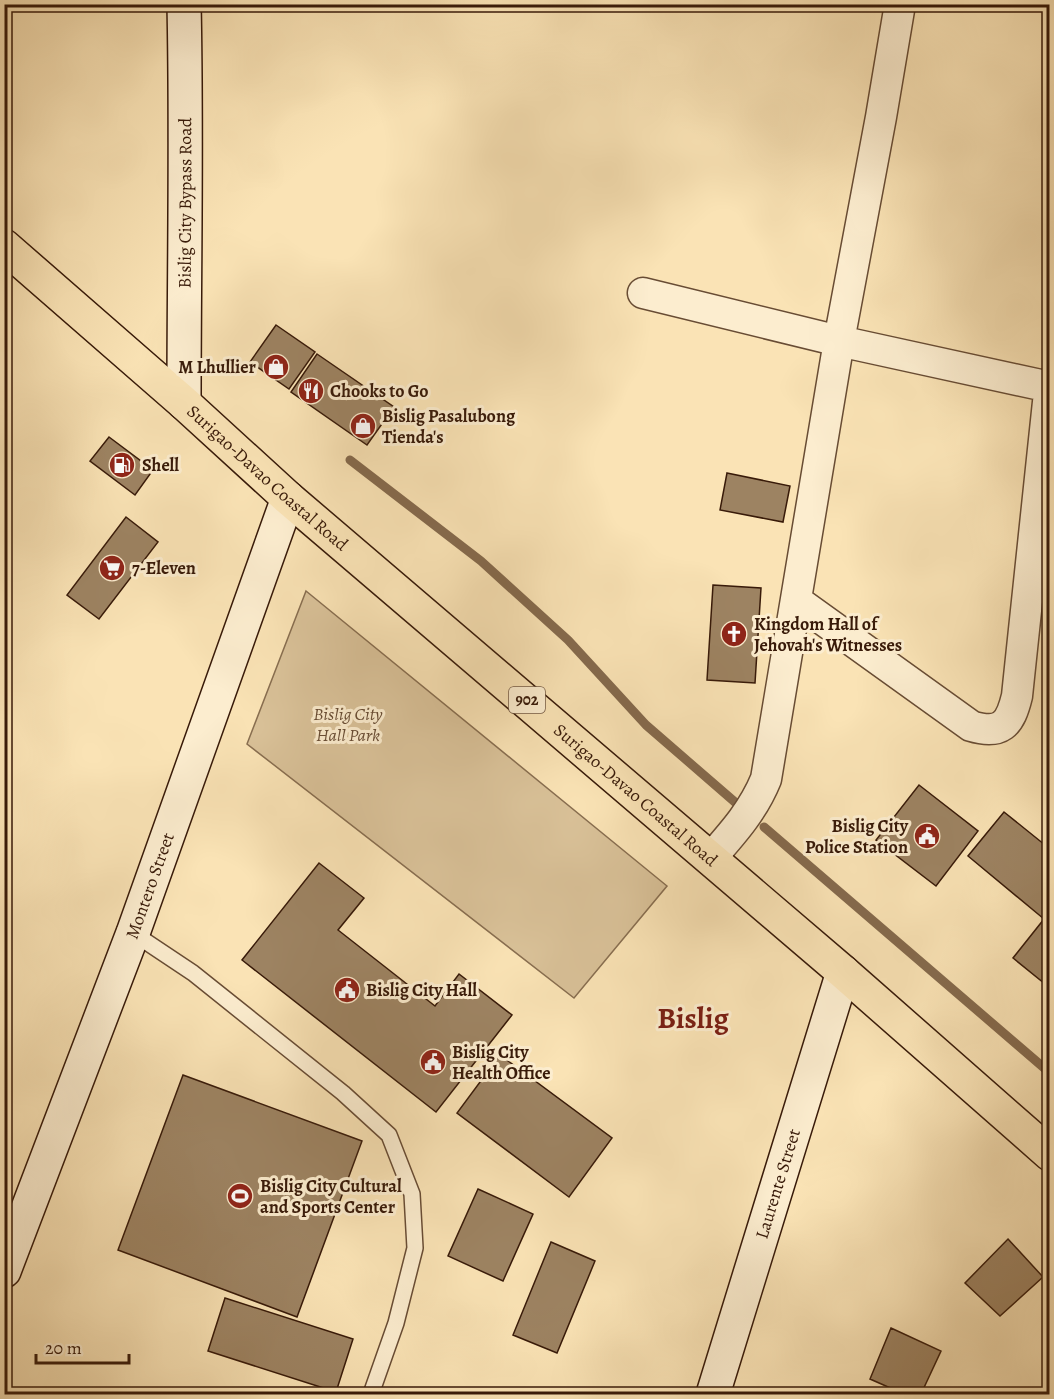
<svg xmlns="http://www.w3.org/2000/svg" width="1054" height="1399" font-family="Alegreya,serif">
<style>
.green{fill:#d9c198;stroke:#886e50;stroke-width:1.5}
.lines{fill:none;stroke-linecap:round;stroke-linejoin:round}
.stream{stroke:#856a4d;stroke-width:9}
.building{fill:#9d8362;stroke:#381a09;stroke-width:1.5}
.lane-casing{stroke:#684c34;stroke-width:18}
.street-casing{stroke:#684c34;stroke-width:33}
.secondary-casing{stroke:#381a09;stroke-width:36}
.highway-casing{stroke:#381a09;stroke-width:36}
.lane{stroke:#fcedcf;stroke-width:15}
.street{stroke:#fcedcf;stroke-width:30}
.secondary{stroke:#fcedcf;stroke-width:33}
.highway{stroke:#fae3b5;stroke-width:33}
.labels{text-anchor:middle;dominant-baseline:central;stroke-width:6;stroke-linejoin:round;paint-order:stroke}
.shield{fill:#fcedcf;stroke:#735944;stroke-width:1.5}
.shield-label{font-size:16px;font-weight:bold;fill:#381a09}
.street-label{font-size:18px;fill:#381a09;stroke:#fcedcf}
.poi-label{font-size:18px;font-weight:bold;fill:#381a09;stroke:#fcedcf;text-anchor:start}
.park-label{font-size:18px;font-style:italic;fill:#684c34;stroke:#fcedcf}
.town-label{font-size:30px;font-weight:bold;fill:#7a1f14;stroke:#fcedcf}
</style>
<rect width="100%" height="100%" fill="#fae3b5"/>
<filter id="stains"><feTurbulence type="fractalNoise" baseFrequency=".00333" numOctaves="4"/><feColorMatrix values="0 0 0 0 .2 0 0 0 0 .09 0 0 0 0 .02 0 0 0 .5 -.17"/></filter>
<radialGradient id="worn" r=".72"><stop offset=".6" stop-color="#630" stop-opacity="0"/><stop offset="1" stop-color="#630" stop-opacity=".3"/></radialGradient>
<path class="green" d="M306,591l361,295 -93,112 -327,-254z"/>
<g class="lines">
<path class="stream" d="M350,460l131,101 87,79 78,85 90,78
M764,827l286,246"/>
</g>
<path class="building" d="M276,325l39,27 -26,37 -39,-27z
M317,354l77,53 -27,38 -76,-53z
M109,437l44,33 -18,25 -45,-34z
M727,473l63,13 -7,36 -63,-12z
M126,517l32,25 -59,77 -32,-24z
M713,585l48,3 -6,95 -48,-3z
M919,785l59,46 -42,55 -60,-46z
M1004,812l46,37v139l-37,-30 31,-39 -76,-63z
M319,863l45,35 -26,32 97,76 24,-32 53,41 -76,97 -194,-152z
M500,1055l112,83 -43,59 -112,-84z
M183,1075l179,66 -65,176 -179,-67z
M478,1189l55,25 -30,67 -55,-25z
M1008,1239l35,38 -43,39 -35,-33z
M551,1242l44,19 -38,92 -44,-18z
M225,1298l128,41 -17,53 -128,-41z
M891,1328l50,23 -20,43h-17l-34,-15z"/>
<g class="lines">
<g class="lane-casing">
<path id="lane" d="M133,933l60,40 150,120 46,42 23,59 3,54 -19,75 -25,71"/>
</g>
<g class="street-casing">
<path id="street" d="M643,293l196,48 211,46
M797,601l174,125c30,9 39,-1 46,-30l33,-313
M710,859c22,-25 43,-48 56,-80l73,-438 42,-224 19,-113"/>
</g>
<g class="secondary-casing">
<g id="secondary">
<path id="s1" d="M184,403c0,-133 3,-266 0,-399"/>
<path id="s2" d="M4,1271l129,-338 155,-435"/>
<path id="s3" d="M713,1394l130,-422"/>
</g>
</g>
<g class="highway-casing">
<g id="highway">
<path id="s4" d="M4,246l180,157 104,95 555,474 207,182"/>
</g>
</g>
<use href="#lane" class="lane"/>
<use href="#street" class="street"/>
<use href="#secondary" class="secondary"/>
<use href="#highway" class="highway"/>
</g>
<defs>
<g id="shop-disc" transform="scale(1.35)"><circle r="9.5" fill="#8f2418" stroke="#fcedcf"/><path d="M-5-2.5h2.3a2.7 3.5 0 0 1 5.4 0H5L5.5 6h-11ZM-1.5-2.5h3a1.5 2.3 0 0 0-3 0Z" fill="#fff"/></g>
<g id="restaurant-disc" transform="scale(1.35)"><circle r="9.5" fill="#8f2418" stroke="#fcedcf"/><path d="M-5-6h1v4h1v-4h1v4h1v-4h1v5L-1.5 .5V6h-2V.5L-5-1ZM5-6V6H3V1.5H1.5Q1.5-4 5-6Z" fill="#fff"/></g>
<g id="fuel-disc" transform="scale(1.35)"><circle r="9.5" fill="#8f2418" stroke="#fcedcf"/><path d="M-5.5-6h7V0h2V4h1.3V-2.5L3-4.5l.8-.8L6-3V5H2.5V1h-1V6h-7ZM-4.2-4.7v3.2H.2V-4.7Z" fill="#fff"/></g>
<g id="supermarket-disc" transform="scale(1.35)"><circle r="9.5" fill="#8f2418" stroke="#fcedcf"/><path d="M-6-5.5h2.5l.6 2H6L4.5 2H-2.5L-4.4-4H-6ZM-1.5 3.2a1.3 1.3 0 1 0 .1 0ZM3 3.2a1.3 1.3 0 1 0 .1 0Z" fill="#fff"/></g>
<g id="church-disc" transform="scale(1.35)"><circle r="9.5" fill="#8f2418" stroke="#fcedcf"/><path d="M-1.2-6h2.4v3.5h3.3v2.4h-3.3V6h-2.4V-.1h-3.3v-2.4h3.3Z" fill="#fff"/></g>
<g id="civic-disc" transform="scale(1.35)"><circle r="9.5" fill="#8f2418" stroke="#fcedcf"/><path d="M-.6-6.5H3V-4.5H.6V-3L4-1V1h2V6H-6V1h2V-1L-.6-3ZM-1.2 2.5V6h2.4V2.5Z" fill="#fff"/></g>
<g id="stadium-disc" transform="scale(1.35)"><circle r="9.5" fill="#8f2418" stroke="#fcedcf"/><path d="M0-5a6.5 5 0 1 0 0 10a6.5 5 0 1 0 0-10ZM-3.5-1.8h7v3.6h-7Z" fill="#fff"/></g>
</defs>
<g fill-rule="evenodd">
<use href="#shop-disc" x="276" y="367"/>
<use href="#restaurant-disc" x="311" y="391"/>
<use href="#shop-disc" x="363" y="426"/>
<use href="#fuel-disc" x="122" y="465"/>
<use href="#supermarket-disc" x="112" y="568"/>
<use href="#church-disc" x="734" y="634"/>
<use href="#civic-disc" x="927" y="836"/>
<use href="#civic-disc" x="347" y="990"/>
<use href="#civic-disc" x="433" y="1062"/>
<use href="#stadium-disc" x="240" y="1196"/>
</g>
<g class="labels">
<rect class="shield" x="509" y="687" width="36" height="26" rx="4.5"/>
<g class="shield-label">
<text x="527" y="700">902</text>
</g>
<g class="street-label">
<text stroke="none"><textPath href="#s1" startOffset="200">Bislig City Bypass Road</textPath></text>
<text stroke="none"><textPath href="#s4" startOffset="351">Surigao-Davao Coastal Road</textPath></text>
<text stroke="none"><textPath href="#s4" startOffset="837">Surigao-Davao Coastal Road</textPath></text>
<text stroke="none"><textPath href="#s2" startOffset="412">Montero Street</textPath></text>
<text stroke="none"><textPath href="#s3" startOffset="220">Laurente Street</textPath></text>
</g>
<g class="poi-label">
<text x="256" y="367" text-anchor="end">M Lhullier</text>
<text x="330" y="391">Chooks to Go</text>
<text x="382" y="416">Bislig Pasalubong<tspan x="382" dy="21">Tienda's</tspan></text>
<text x="142" y="465">Shell</text>
<text x="132" y="568">7-Eleven</text>
<text x="754" y="624">Kingdom Hall of<tspan x="754" dy="21">Jehovah's Witnesses</tspan></text>
<text x="908" y="826" text-anchor="end">Bislig City<tspan x="908" dy="21">Police Station</tspan></text>
<text x="366" y="990">Bislig City Hall</text>
<text x="452" y="1052">Bislig City<tspan x="452" dy="21">Health Office</tspan></text>
<text x="260" y="1186">Bislig City Cultural<tspan x="260" dy="21">and Sports Center</tspan></text>
</g>
<g class="park-label">
<text x="348" y="714">Bislig City<tspan x="348" dy="21">Hall Park</tspan></text>
</g>
<g class="town-label">
<text x="693" y="1018">Bislig</text>
</g>
</g>
<rect width="1054" height="1399" fill="none" stroke="#fae3b5" stroke-width="24"/>
<rect x="6" y="6" width="1042" height="1387" fill="none" stroke="#381a09" stroke-width="3"/>
<rect x="12" y="12" width="1030" height="1375" fill="none" stroke="#381a09" stroke-width="1.5"/>
<path d="M36 1354v9h93v-9" fill="none" stroke="#381a09" stroke-width="3"/>
<text x="45" y="1354" font-size="18" fill="#381a09" stroke="#fcedcf" stroke-width="4.5" paint-order="stroke">20 m</text>
<rect width="100%" height="100%" filter="url(#stains)"/>
<rect width="100%" height="100%" fill="url(#worn)"/>
</svg>
